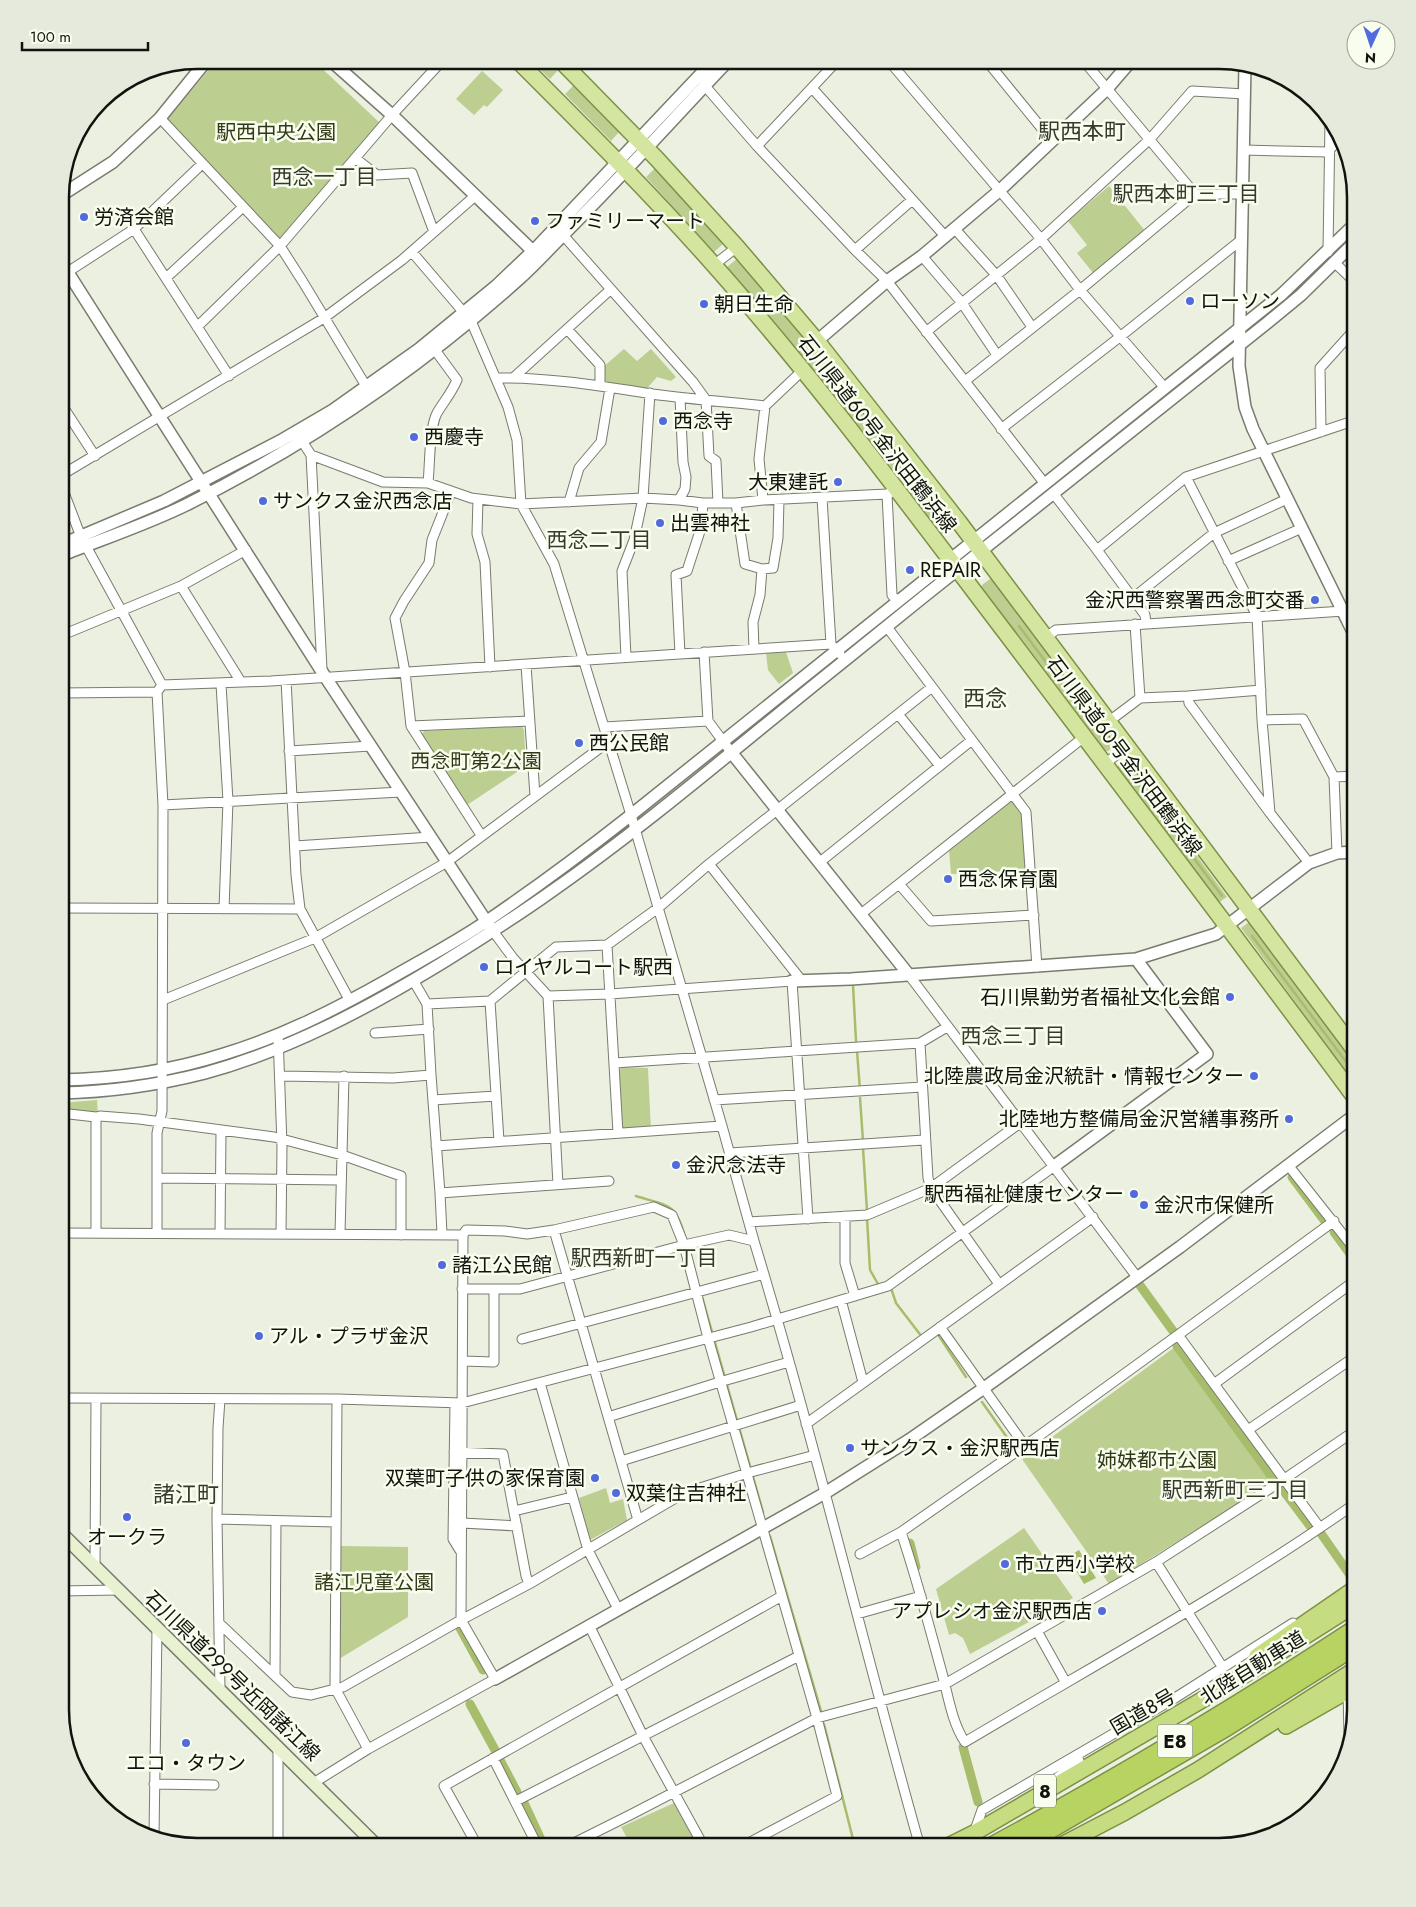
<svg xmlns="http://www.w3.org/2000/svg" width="1416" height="1907" font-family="Jost,'Noto Sans JP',sans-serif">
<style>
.green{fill:#bcce90}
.water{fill:#a7bd6b}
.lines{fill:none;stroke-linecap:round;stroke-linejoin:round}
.stream{stroke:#a7bd6b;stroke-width:2.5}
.canal{stroke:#a7bd6b;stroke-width:9}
.minor-casing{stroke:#777c6e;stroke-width:11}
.tertiary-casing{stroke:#777c6e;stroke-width:14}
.secondary-casing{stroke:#777c6e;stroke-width:15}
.primary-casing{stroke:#7d9044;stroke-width:18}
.trunk-casing{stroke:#7d9044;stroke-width:18}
.motorway-casing{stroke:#7d9044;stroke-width:19}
.minor{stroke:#fff;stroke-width:9}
.tertiary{stroke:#fff;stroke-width:11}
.secondary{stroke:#e9f2d0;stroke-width:12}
.primary{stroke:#d4e5a0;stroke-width:15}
.trunk{stroke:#c6dc80;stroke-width:15}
.motorway{stroke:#b7d361;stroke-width:16}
.poi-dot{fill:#526adf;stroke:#f8fdee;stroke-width:2}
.labels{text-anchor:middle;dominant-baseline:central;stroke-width:5;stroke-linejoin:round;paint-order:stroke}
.shield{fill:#f8fdee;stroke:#565951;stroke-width:1}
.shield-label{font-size:19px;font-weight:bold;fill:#11130e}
.park-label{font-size:20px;fill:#313a17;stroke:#f8fdee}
.poi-label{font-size:20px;fill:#11130e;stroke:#f8fdee;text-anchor:start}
.street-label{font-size:20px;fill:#11130e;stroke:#f8fdee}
.neighbourhood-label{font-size:21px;fill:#363a2e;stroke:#f8fdee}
.quarter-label{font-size:22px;fill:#363a2e;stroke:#f8fdee}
.rim{fill:none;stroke:#11130e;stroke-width:2.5}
</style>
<rect width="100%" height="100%" fill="#ebf0e1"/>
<path class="green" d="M217,60h96l67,63 -101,119 -112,-122z
M530,60h20l9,9 -9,10z
M482,71l21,19 -16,17 -3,-2 -10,10 -18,-16z
M574,85l46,46 -9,10 -46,-47z
M655,168l69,75 -10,9 -68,-75z
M1109,186l37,46 -52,42 -17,-21 10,-8 -19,-24z
M738,258l145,177 -11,9 -145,-177z
M624,349l13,12 14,-12 25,28 -5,4 -14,-4 -15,17 -39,-5 -1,-21z
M896,451l56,75 -11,8 -56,-75z
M990,579h3l122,163 -1,4 -6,5 -5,-1 -122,-162 1,-3z
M786,652l7,21 -14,11 -11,-14 -2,-17z
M521,725l3,5 2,36 -59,39 -46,-69 3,-5z
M1126,759l101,138 -9,6 -102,-136z
M1009,802h5l8,12 4,56 -75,4 -2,-24z
M1249,922l84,111 23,35v17l-115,-157z
M622,1067l26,1 3,63 -31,-2 -2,-57z
M97,1100l1,17 -38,-3v-11z
M1175,1347l98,135 -164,102 -87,-125z
M606,1488l4,15 13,-4 4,21 -37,20 -11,-42z
M1024,1528l49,70 -103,56 -7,-16 -8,-5 -6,2 -13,-46z
M341,1546l67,1v70l-69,42z
M674,1803l24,44h-66l-11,-20z"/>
<path class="water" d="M1079,1550l17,28 -12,6 -16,-27z"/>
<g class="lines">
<path class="stream" d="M1019,626l88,118
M1126,767l96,129
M1252,936l104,139
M853,985l3,56
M857,1051l3,39
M860,1098l3,43
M863,1148l4,63
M636,1196c31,10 40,6 49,41
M867,1218l3,52 8,14
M891,1288l5,15 26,34
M701,1293l62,219
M939,1336l27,41
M982,1402l29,41
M770,1536l51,175
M824,1724l31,123"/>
<path class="canal" d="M1292,1177l32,43
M1334,1232l22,30
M1139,1284l34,47
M1177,1346l95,131
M1283,1490l27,36
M1320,1532l32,46
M910,1543l6,24
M460,1628l23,42
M470,1704l25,46
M963,1747l15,55
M500,1760l17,32
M524,1803l19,41"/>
<g class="minor-casing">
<path id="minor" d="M888,60l153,179 39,51 85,98
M986,60l66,81
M1083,60l112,134
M705,86l52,60 98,104 32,31 158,203
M812,88l133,148
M160,118l120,128 23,36 63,104
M757,146l81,-86
M1243,150l85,2 12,-15
M355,158l22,17 35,-2 22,59
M954,228l43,48 35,51
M134,229l95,147
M563,235l130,147 13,18 3,56 7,5 2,42
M855,250l57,-50
M1328,252l2,-132
M922,256l40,47 35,52
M1335,263l21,20
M714,265l23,-18
M60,277l74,-48 68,-65
M166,278l77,-71
M197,327l83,-81 112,-131 51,-55
M567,329l33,36v21
M926,332l115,-93 109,-100 42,-48 53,3
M496,378c52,-1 105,8 156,16 37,5 75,8 113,12l38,-36
M513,378l97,-88
M965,381l115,-91 115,-96h47
M60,402l35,54
M1001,429l120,-93 120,-96
M1321,432l-1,-64 36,-40
M302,441l9,14 72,27 45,1 43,15 50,6 122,-6 36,2 24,3h33l27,-3 124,-6
M311,455l11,214
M60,476l264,-158 78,-58 73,-64
M1186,477l71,139 5,104 8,93 39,50
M60,482l21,55 81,148
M428,483c2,-18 1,-55 9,-70 7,-12 14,-19 20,-33l-22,-30
M451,492l-19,48 -3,23 -25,38 -9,17 10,54 6,54 70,109
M892,492l-5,2 5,101 6,7
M1053,493l44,57 89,-73 170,-57
M822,498l9,146
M478,499l-1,35 8,28 5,105
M679,500l6,-11 1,-12 -3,-15 -3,-64
M763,500l-4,-41 6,-53
M569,502l10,-34 22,-26 9,-54
M736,503l9,61 17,5 -2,26 -7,27 1,27
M1097,550l48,65 1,8
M1228,561l74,-33
M762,569l11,-1 5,-30 1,-38
M181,586l60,96
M1133,598l81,-65 73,-34
M1135,624l5,74
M887,627l139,185 11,155
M60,636l121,-50 65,-36
M1045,638l11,-8 288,-19
M704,652l4,69 23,31
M680,654l-4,-79 11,-4 14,-43 2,-25
M626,657l-4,-86 12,-31 9,-42 7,-105
M526,665l9,131
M286,680l10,195 4,34 50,92
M221,684l7,117 -4,108
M60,693l97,-1
M1188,696l73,-6
M898,714l42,52
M1262,720l41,-1 31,58 3,76
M1108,722l32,-24 48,-2 1,7 81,110
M411,726l118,-5
M604,727l104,-6
M289,751l82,-5
M1105,764l21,-17
M1334,777l22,-1
M163,805l238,-13
M295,846l136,-9
M820,862l152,-122
M709,864l93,117
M899,884l32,37 103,-6
M60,908l240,1
M861,914l223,-177
M493,931l20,27 35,38 10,189
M607,945l11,188
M909,975l228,302
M548,996l62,-2 182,-13 16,238
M163,1000l152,-62 132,-76 161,-120
M490,1001l9,140
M427,1004l63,-3 66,-54 51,-2 51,-37 51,-44 223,-177
M947,1027l-27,16 8,135 3,10 68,96
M375,1033l54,-4
M278,1035l4,110 -1,89
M614,1063l306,-20
M431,1075l9,118 2,41
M281,1076l112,2 38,-3 -4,-71 -14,-24
M433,1100l63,-4
M714,1100l208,-13
M60,1113l36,4 4,-1 39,3 135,18 68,18 59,21v59
M436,1146l286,-20
M730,1153l194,-13
M1288,1165l68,86
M157,1178l183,2
M440,1193l169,-12
M845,1216v47l10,33
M749,1222l118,-7 64,-27 89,-65
M554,1230l84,290
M60,1233l403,2 3,-5 39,1 22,3 27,-4 100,-23 18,8 12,30 45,-10 25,6 -32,-115 -91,-311 -77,-251 -33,-60 -4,-64 -9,-33 -37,-86 -59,-69
M96,1233v-116
M157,1233v-100l5,-22 1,-306 -6,-113 5,-7 109,-4 560,-37 9,10
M220,1234l1,-103
M340,1234l4,-158
M754,1241c61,201 109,404 166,606
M462,1289h58l164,-44 24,93 109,380 20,78 -96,51
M841,1300l22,82
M940,1327l85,119
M1178,1335l-142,103 -135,94c16,47 28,94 41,141 6,22 10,50 23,69 131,-78 266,-151 391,-239
M522,1339l242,-65
M463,1361l31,1v-73
M540,1383l48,167 30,59
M1214,1384l142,-104
M60,1398l277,1 125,4 289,-76 137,-41 165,-119
M337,1399l-2,289 33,61
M455,1403l-2,136 8,13
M608,1417l115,-36 66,-19
M806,1424l287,-207
M1248,1430l108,-74
M454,1452l49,2 23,122 3,8
M621,1461l180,-56
M514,1511l58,-14
M217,1519l119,3
M462,1523l55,3
M1320,1528l-142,-193 156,-114
M860,1554l41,-22
M1156,1562l67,106
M95,1566l1,-167
M60,1591l58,-1
M857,1614l64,-18
M219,1623l73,69 19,3 32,-8 118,-67 68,-36 155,-91 67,-21 64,-17
M589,1625l54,111 61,111
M1037,1631l29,52
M275,1674l1,-153
M220,1690l-3,-171 1,-91 2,-29
M1348,1691l1,46
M493,1758l45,89
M1058,1777l21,-16 -1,-3
M315,1782l53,-33 127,-70 -34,-59 2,-385
M154,1784l60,1
M516,1801l283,-145
M974,1833l8,-23 193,-112 118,-75
M154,1836l3,-207
M278,1847v-98
M478,1847l-34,-61 338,-190
M566,1847l64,-32 187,-97 128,-34 211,-122 127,-82 73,-50"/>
</g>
<g class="tertiary-casing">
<path id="tertiary" d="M330,60l62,55 146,141
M1245,65l-6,301 6,41 8,22 103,209
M60,196l53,-34 47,-44 47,-58
M60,260l266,418 164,249
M817,341l70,-60 35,-25 77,-65 108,-102 25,-29
M60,545l104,-44 116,-60 53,-31 86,-61 77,-63 40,-38 178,-188
M60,556c42,-17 85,-31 126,-51 121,-60 231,-135 332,-225 18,-16 34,-34 51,-51 55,-55 107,-113 160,-169
M731,752l178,223
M792,981l59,-2 285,-20 80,-25 93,-71 28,-10 19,-1
M60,1080c56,-1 111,-9 164,-26 59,-18 112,-45 165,-75 33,-19 67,-37 98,-58 50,-34 97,-69 144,-106l650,-520 75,-72
M60,1093c48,-1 98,-8 145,-20 84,-23 163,-65 237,-110 37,-23 75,-47 110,-72 100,-70 192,-150 287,-226 142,-115 285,-229 428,-342l34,-28 55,-54
M1053,1167l154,-113 -71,-95
M495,1679l330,-186 84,-53 75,-52 196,-141 176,-133"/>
</g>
<g class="secondary-casing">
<path id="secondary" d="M60,1532l318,315"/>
</g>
<g class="primary-casing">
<path id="primary" d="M517,60c67,67 133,133 196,204 104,117 197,243 292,368 117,155 235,310 351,467
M560,60l97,99 80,88 80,94 142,181 397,530"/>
</g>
<g class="trunk-casing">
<path id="trunk" d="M1257,1656l99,-68
M1286,1726l70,-40
M946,1847l28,-14 264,-154 118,-75
M1058,1847l67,-35 73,-42 158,-101"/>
</g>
<g class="motorway-casing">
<path id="motorway" d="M989,1847c126,-68 248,-141 367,-219
M1021,1847l205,-119 130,-82"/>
</g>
<use href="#minor" class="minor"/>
<use href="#tertiary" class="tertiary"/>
<use href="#secondary" class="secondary"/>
<use href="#primary" class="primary"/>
<use href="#trunk" class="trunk"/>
<use href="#motorway" class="motorway"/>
</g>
<g class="poi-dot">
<circle cx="84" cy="217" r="5"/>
<circle cx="535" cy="221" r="5"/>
<circle cx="1190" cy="301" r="5"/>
<circle cx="704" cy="304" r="5"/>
<circle cx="663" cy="421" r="5"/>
<circle cx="414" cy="437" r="5"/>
<circle cx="838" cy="482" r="5"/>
<circle cx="263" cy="501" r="5"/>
<circle cx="660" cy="523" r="5"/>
<circle cx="910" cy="570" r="5"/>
<circle cx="1315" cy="600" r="5"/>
<circle cx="579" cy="743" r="5"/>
<circle cx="948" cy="879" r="5"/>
<circle cx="484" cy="967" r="5"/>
<circle cx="1230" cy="997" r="5"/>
<circle cx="1254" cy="1076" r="5"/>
<circle cx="1289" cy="1119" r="5"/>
<circle cx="676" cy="1165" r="5"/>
<circle cx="1134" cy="1194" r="5"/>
<circle cx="1144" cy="1205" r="5"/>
<circle cx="442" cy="1265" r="5"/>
<circle cx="259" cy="1336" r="5"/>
<circle cx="850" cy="1448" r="5"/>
<circle cx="595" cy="1478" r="5"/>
<circle cx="616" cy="1493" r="5"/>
<circle cx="127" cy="1517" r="5"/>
<circle cx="1005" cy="1564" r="5"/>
<circle cx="1102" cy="1611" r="5"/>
<circle cx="186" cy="1743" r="5"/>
</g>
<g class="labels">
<g class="shield">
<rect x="1157.5" y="1724.5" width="35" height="33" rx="4"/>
<rect x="1034" y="1774.5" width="22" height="33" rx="4"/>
</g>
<g class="shield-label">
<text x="1175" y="1741">E8</text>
<text x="1045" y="1791">8</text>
</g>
<g class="park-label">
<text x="276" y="132">駅西中央公園</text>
<text x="476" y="761">西念町第２公園</text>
<text x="1157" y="1460">姉妹都市公園</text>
<text x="374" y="1582">諸江児童公園</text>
</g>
<g class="poi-label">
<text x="94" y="217">労済会館</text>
<text x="545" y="221">ファミリーマート</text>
<text x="1200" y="301">ローソン</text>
<text x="714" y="304">朝日生命</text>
<text x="673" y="421">西念寺</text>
<text x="424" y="437">西慶寺</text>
<text x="828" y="482" text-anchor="end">大東建託</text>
<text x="273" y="501">サンクス金沢西念店</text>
<text x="670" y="523">出雲神社</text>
<text x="920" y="570">REPAIR</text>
<text x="1305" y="600" text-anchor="end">金沢西警察署西念町交番</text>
<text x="589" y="743">西公民館</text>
<text x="958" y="879">西念保育園</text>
<text x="494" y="967">ロイヤルコート駅西</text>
<text x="1220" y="997" text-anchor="end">石川県勤労者福祉文化会館</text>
<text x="1244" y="1076" text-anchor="end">北陸農政局金沢統計・情報センター</text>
<text x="1279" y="1119" text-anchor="end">北陸地方整備局金沢営繕事務所</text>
<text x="686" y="1165">金沢念法寺</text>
<text x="1124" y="1194" text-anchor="end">駅西福祉健康センター</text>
<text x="1154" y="1205">金沢市保健所</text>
<text x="452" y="1265">諸江公民館</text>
<text x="269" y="1336">アル・プラザ金沢</text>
<text x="860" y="1448">サンクス・金沢駅西店</text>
<text x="585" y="1478" text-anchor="end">双葉町子供の家保育園</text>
<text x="626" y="1493">双葉住吉神社</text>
<text x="127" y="1537" text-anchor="middle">オークラ</text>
<text x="1015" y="1564">市立西小学校</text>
<text x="1092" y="1611" text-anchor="end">アプレシオ金沢駅西店</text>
<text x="186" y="1763" text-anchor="middle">エコ・タウン</text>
</g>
<g class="street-label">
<text transform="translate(877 434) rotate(52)">石川県道60号金沢田鶴浜線</text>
<text transform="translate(1124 756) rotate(53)">石川県道60号金沢田鶴浜線</text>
<text transform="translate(1253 1668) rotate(-32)">北陸自動車道</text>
<text transform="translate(232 1676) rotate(44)">石川県道299号近岡諸江線</text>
<text transform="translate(1143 1712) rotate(-30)">国道8号</text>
</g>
<g class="neighbourhood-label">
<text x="324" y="177">西念一丁目</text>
<text x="1186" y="194">駅西本町三丁目</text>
<text x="599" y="540">西念二丁目</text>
<text x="1013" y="1036">西念三丁目</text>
<text x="644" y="1258">駅西新町一丁目</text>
<text x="1235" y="1490">駅西新町三丁目</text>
</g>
<g class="quarter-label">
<text x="1082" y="131">駅西本町</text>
<text x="985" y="698">西念</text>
<text x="186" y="1494">諸江町</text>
</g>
</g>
<path d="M0 0H1416V1907H0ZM197 69H1219A128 128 0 0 1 1347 197V1710A128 128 0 0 1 1219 1838H197A128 128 0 0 1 69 1710V197A128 128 0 0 1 197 69Z" fill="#e6eadc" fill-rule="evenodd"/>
<path class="rim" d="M197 69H1219A128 128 0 0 1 1347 197V1710A128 128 0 0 1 1219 1838H197A128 128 0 0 1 69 1710V197A128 128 0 0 1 197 69Z"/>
<g transform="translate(1371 45) rotate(183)"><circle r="24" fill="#f8fdee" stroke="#9c9f94"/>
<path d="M0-4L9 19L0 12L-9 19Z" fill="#526adf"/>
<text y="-8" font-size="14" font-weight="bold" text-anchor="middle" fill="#11130e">N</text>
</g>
<path d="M22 42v8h126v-8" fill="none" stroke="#11130e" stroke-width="2.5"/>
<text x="30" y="42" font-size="15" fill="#11130e" stroke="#f8fdee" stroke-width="4" paint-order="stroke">100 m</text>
</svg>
